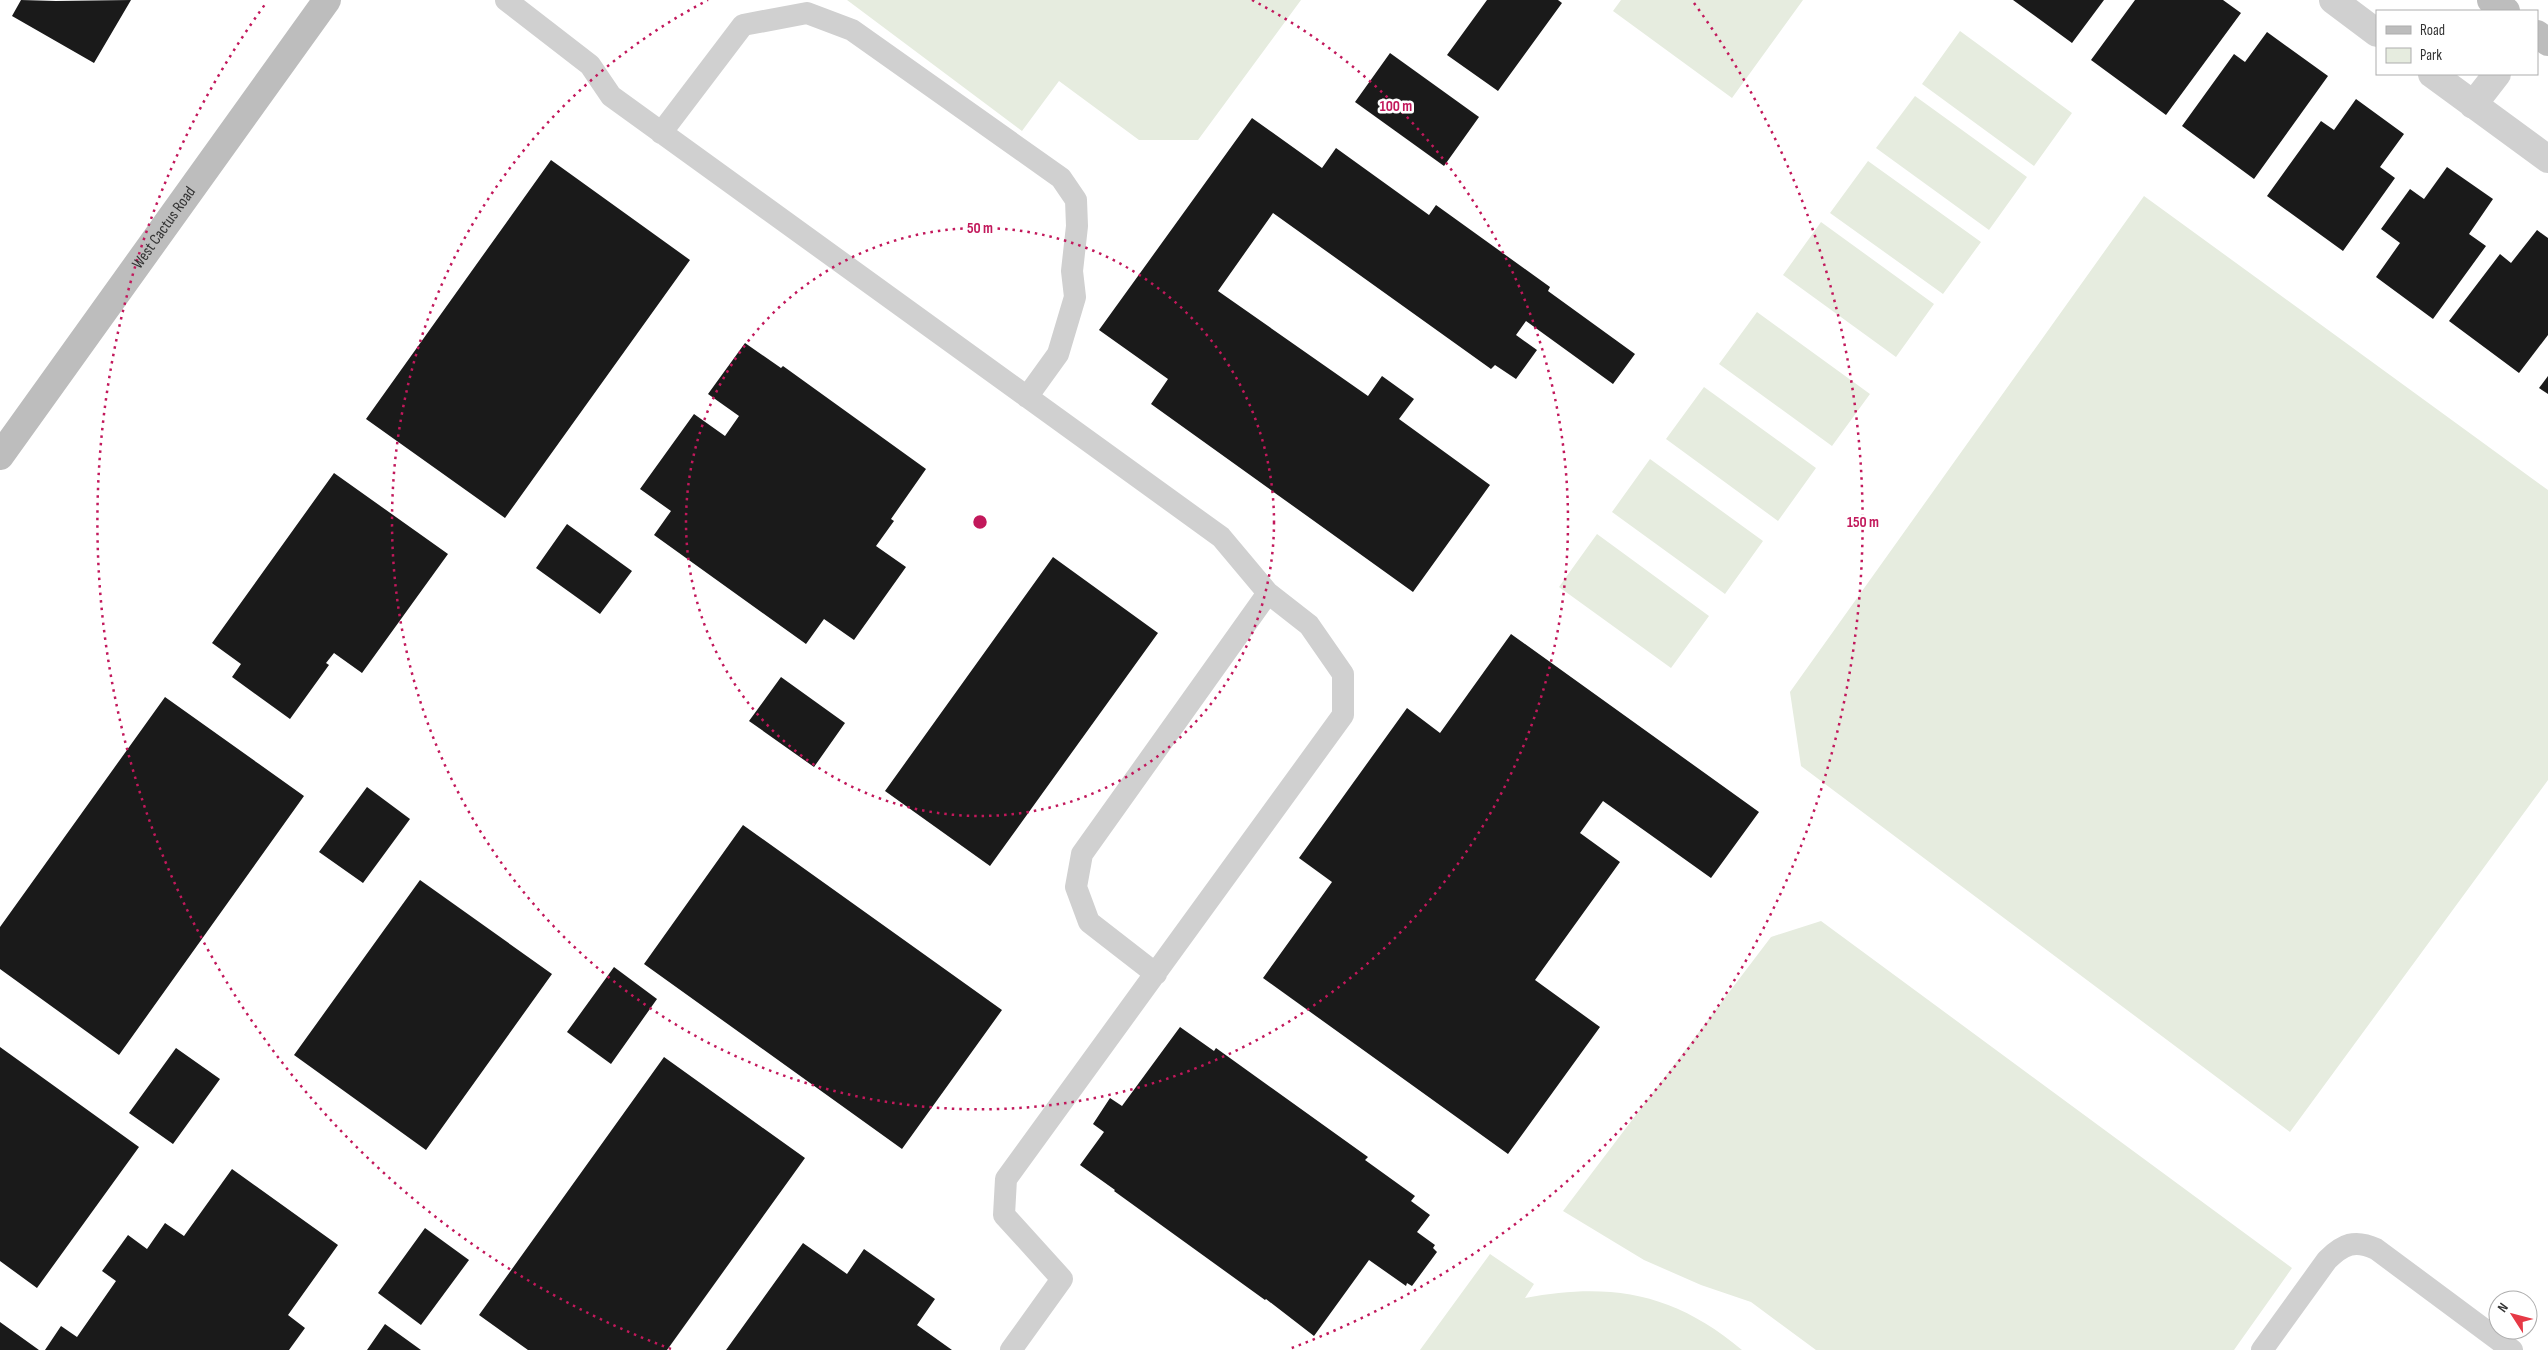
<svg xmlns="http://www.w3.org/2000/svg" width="2548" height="1350" font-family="'Sofia Sans Condensed',sans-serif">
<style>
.green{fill:#e6ecdf}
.building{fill:#1a1a1a}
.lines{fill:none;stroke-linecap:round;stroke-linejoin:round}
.service{stroke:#d0d0d0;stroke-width:22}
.minor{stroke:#d0d0d0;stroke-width:28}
.secondary{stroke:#bdbdbd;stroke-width:28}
.ring{fill:none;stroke:#c2185b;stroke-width:2.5;stroke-dasharray:2.5 5}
.labels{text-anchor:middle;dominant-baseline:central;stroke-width:5;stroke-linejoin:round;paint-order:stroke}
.street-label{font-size:16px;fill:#333;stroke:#fff}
.centre{fill:#c2185b;stroke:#fff;stroke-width:2.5}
.ring-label{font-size:15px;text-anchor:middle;font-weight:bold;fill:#c2185b;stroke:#fff;stroke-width:5;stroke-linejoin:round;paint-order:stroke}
</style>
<rect width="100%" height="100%" fill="#fff"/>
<path class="green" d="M847,0h454l-103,140h-59l-80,-59 -37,50z
M1621,0h182l-71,98 -119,-87z
M1960,31l112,82 -38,53 -112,-82z
M1915,96l112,81 -38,53 -113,-82z
M1868,161l113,81 -38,52 -113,-81z
M2144,196l404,294v290l-258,352 -489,-366 -11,-74z
M1821,222l113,82 -38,53 -113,-82z
M1757,312l113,82 -38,52 -113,-82z
M1704,387l112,81 -38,53 -112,-82z
M1650,459l113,82 -38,53 -113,-82z
M1597,534l112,82 -38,52 -112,-81z
M1821,921l471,347 -58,82h-418l-65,-48 -50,-17 -57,-25 -81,-49 208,-274z
M1490,1254l44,30 -9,14c86,-16 149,-5 217,52h-322z"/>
<path class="building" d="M21,0l35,1 75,-1 -37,63 -82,-47z
M1487,0h71l4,3 -64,88 -51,-36z
M2013,0h91l-32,43z
M2135,0h88l18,13 -75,102 -75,-55z
M2267,32l61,44 -74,103 -72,-53 52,-72 11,8z
M1390,53l89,64 -35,49 -89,-64z
M2356,99l48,35 -24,33 15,11 -52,73 -76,-55 54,-75 13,9z
M1252,118l70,50 14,-20 93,67 7,-10 114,82 -2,4 87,63 -22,30 -87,-63 -10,14 21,15 -21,29 -21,-14 -4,4 -218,-156 -55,78 150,105 14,-20 32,23 -15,20 91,66 -77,107 -262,-188 17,-25 -69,-49z
M551,160l139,100 -185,258 -139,-99z
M2447,167l46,32 -24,35 17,12 -53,73 -57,-42 24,-34 -19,-14 29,-40 14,10z
M2537,230l11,8v97l-29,38 -70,-52 51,-67 11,9z
M745,343l36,25 2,-2 143,103 -35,50 3,2 -18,25 30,21 -52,73 -30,-21 -18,25 -152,-109 17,-24 -31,-22 54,-75 31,22 14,-20 -31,-22z
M2548,376v18l-9,-6z
M334,473l114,81 -86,119 -28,-20 -8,10 3,2 -39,54 -58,-42 9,-13 -29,-21z
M567,524l65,47 -32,43 -64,-46z
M1053,557l105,76 -168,233 -105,-75z
M1511,634l248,178 -48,66 -108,-77 -23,32 40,29 -85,118 65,47 -92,127 -245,-176 69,-96 -33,-24 108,-150 33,25z
M781,677l64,46 -31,44 -65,-46z
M165,697l139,99 -185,259 -119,-86v-42z
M367,787l43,32 -47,64 -44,-31z
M743,825l259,185 -100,139 -258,-185z
M420,880l132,94 -126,176 -132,-95z
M614,967l43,32 -46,65 -44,-32z
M1180,1027l34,24 2,-3 152,109 -3,3 50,36 -4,5 19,14 -13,17 18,13 -2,3 4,4 -25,34 -5,-3 -1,3 -37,-26 -55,76 -48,-37 -1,1 -151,-109 1,-1 -35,-25 24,-33 -11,-8 17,-26 12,8z
M0,1047l139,100 -102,141 -37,-27z
M176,1048l44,31 -47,65 -44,-31z
M664,1057l141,101 -138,192h-139l-49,-35z
M232,1169l106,76 -50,70 17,13 -16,22h-244l16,-24 16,11 39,-56 -14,-10 26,-36 19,14 18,-26 19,13z
M425,1228l44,32 -48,65 -43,-32z
M803,1243l44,31 17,-25 71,50 -18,26 35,25h-226z
M0,1322l39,28h-39z
M385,1324l36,26h-54z"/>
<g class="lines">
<path class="service" d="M506,0l84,65 21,31 610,441 47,56 41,32 34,49v41l-337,464 -2,36 58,64 -51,71
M661,133l82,-108 64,-12 45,17 209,148 15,22 1,26 -5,45 3,26 -17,57 -31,43
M1156,974l-67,-52 -13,-35 6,-33 186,-261
M2262,1350l65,-90c16,-16 28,-21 49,-11l136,101"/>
<path class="minor" d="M2333,0l44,33
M2432,74l116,85
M2473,105l24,-31"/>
<g class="secondary">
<path d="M2491,0l15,11"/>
<path d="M2537,34l11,8"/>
<path id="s1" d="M0,456l327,-456"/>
</g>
</g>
<g class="ring">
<circle cx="980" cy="522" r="294"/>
<path d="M1252 0A588 588 0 1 1 708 0"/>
<path d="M671 1349A883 883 0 0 1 266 3M1694 3A883 883 0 0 1 1289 1349"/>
</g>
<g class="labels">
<g class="street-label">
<text stroke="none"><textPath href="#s1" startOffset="281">West Cactus Road</textPath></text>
</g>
</g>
<circle cx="980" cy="522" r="8" class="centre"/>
<g class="ring-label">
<text x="1396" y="111">100 m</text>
<text x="980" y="233">50 m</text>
<text x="1863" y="527">150 m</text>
</g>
<rect x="2376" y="10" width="162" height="65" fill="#ffffff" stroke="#adadad"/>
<rect x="2386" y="26" width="25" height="8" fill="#bdbdbd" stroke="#adadad"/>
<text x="2420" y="35" font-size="15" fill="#333333">Road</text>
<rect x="2386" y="48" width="25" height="15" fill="#e6ecdf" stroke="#adadad"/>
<text x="2420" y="60" font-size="15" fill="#333333">Park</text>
<g transform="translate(2513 1315) rotate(306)"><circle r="24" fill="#ffffff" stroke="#adadad"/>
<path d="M0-4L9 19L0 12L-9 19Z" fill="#e63946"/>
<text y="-8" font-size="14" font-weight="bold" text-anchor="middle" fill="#333333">N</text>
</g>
</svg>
